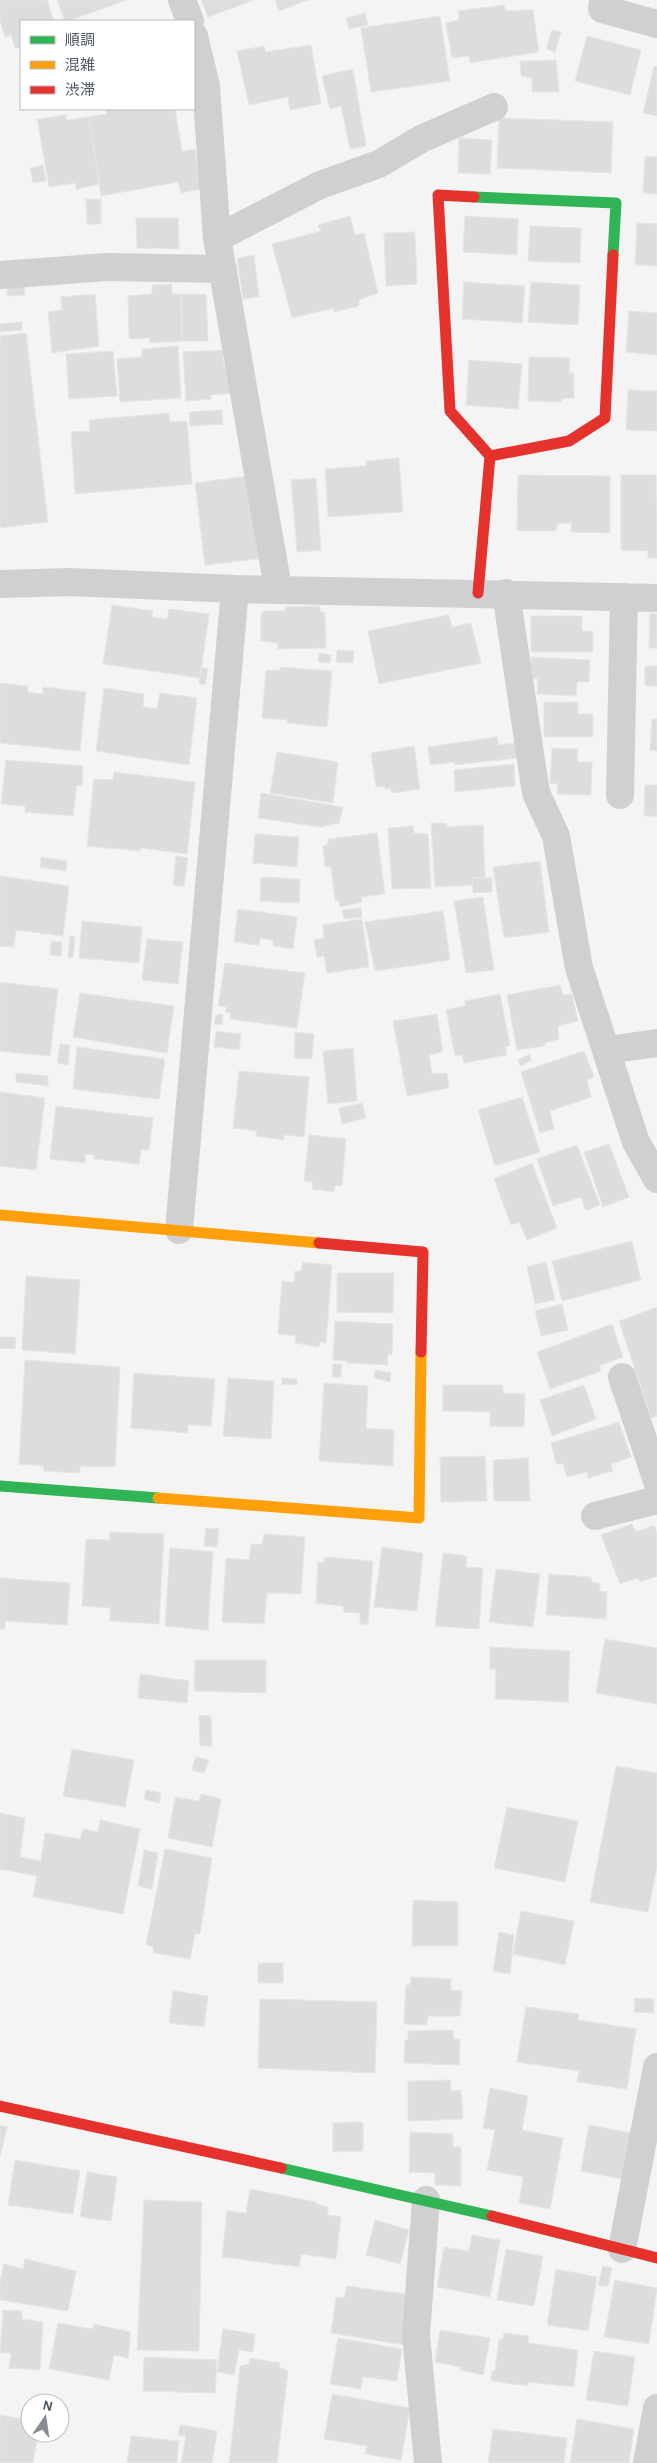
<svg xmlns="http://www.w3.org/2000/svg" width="657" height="2463" font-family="'Alegreya Sans','Noto Sans JP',sans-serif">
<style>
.building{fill:#ddddde;stroke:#e5e6e7}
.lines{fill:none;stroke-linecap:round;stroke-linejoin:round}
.street{stroke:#ced0d2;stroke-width:28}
.fast{stroke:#30b455;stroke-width:11}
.slow{stroke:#ff9f0a;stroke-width:11}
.jam{stroke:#e5322d;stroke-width:11}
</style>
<rect width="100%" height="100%" fill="#f4f4f4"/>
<path class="building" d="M0,0h47l7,21h-33v26l-6,1 -4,-13 -6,2 -5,-16z
M57,0h70l-59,21h-3z
M201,0h53l-46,17z
M275,0h33l-29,11z
M504,5l2,6 27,-1 6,42 -69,11 -1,-7 -17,2 -6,-35 13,-3 -1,-9z
M365,13l3,12 -19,4 -3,-11z
M440,16l10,65 -79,11 -10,-64z
M552,30l9,2 -6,20 -9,-3z
M587,36l54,14 -11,45 -55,-14z
M311,45l10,59 -31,6 -2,-13 -39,8 -12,-54 27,-5 2,6z
M556,60l3,32h-27v-14l-11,-2 -1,-15z
M654,66l3,1v49l-14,-3z
M353,69l13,77 -16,3 -9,-43 -11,3 -8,-33z
M106,109h69l7,42 13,-2 6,40 -20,4 -3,-11 -77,14 -12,-79 18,-3z
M66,115v5l23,-3 11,67 -24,5 -1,-6 -26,4 -12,-68z
M499,118l114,4 -2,51 -114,-5z
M459,138l33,2 -2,34 -32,-1z
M645,156l12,1v37l-14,-1z
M43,165l3,16 -13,2 -3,-15z
M86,199h15v25h-14z
M350,216l5,19 9,-2 14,60 -19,7v6l-25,6v-4l-42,10 -20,-74 49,-13 -3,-6z
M465,216l53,3 -1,36 -54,-3z
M136,218h42l1,31 -42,-1z
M637,223l20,1v42l-22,-1z
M530,226l51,2 -1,35 -52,-2z
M415,232l2,52 -31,2 -2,-53z
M254,255l5,42 -16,2 -6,-41z
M464,282l61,4 -3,37 -60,-4z
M531,282l49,3 -2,40 -50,-3z
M172,284v10h9l1,47 -32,2 -1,-5 -20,1 -1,-43 24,-2v-9z
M24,285l1,10 -18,1v-10z
M95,294l4,52 -47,7 -4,-41 14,-2 -1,-13z
M181,294h25l2,47h-26z
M629,311l28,2v42l-31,-3z
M22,322v8l-22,2v-8z
M26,333l22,189 -48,6v-192z
M178,346l3,52 -61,4 -3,-43 25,-2v-8z
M222,350l2,17 9,-1v27l-22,2v4l-25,2 -3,-49z
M113,351l4,45 -48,3 -3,-45z
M529,357l41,1 -1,15h5v25l-13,1 1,3 -34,-1z
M469,360l53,4 -4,45 -52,-4z
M628,390l29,1v40l-31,-1z
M222,410l1,14 -33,2 -1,-14z
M169,413l1,9 17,-1 5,63 -117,10 -4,-62 19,-1 -1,-11z
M399,458l4,54 -75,5 -3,-48 41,-3v-5z
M256,475l10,83 -61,7 -10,-82z
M518,475l92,1v57l-39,-1 1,-9 -15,1 -1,7h-39z
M621,475h35l1,83h-9v-7l-27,-1z
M316,478l5,72 -24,2 -6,-72z
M112,605l41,6 -1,6 15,2 2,-10 40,5 -9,64 -97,-14z
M319,606l2,6 4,1 1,35 -48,1v-6l-17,-2v-26l3,-4h21l1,-4z
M650,613l7,1v34h-8z
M449,615l3,12 19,-4 10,40 -102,21 -11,-53z
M531,616h51v15h11v21h-62z
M337,650l17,1 -1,12 -17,-1z
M319,653l12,2 -1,8 -12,-1z
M531,657l59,3 -1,22h-12l-1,14 -39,-2 1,-15h-7z
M645,666h12v20h-12z
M201,667l7,2 -3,16 -6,-1z
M281,667l51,4 -5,56 -40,-4v-3l-25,-2 4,-48h14z
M0,683l28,3v6l14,2 1,-7 43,5 -6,59 -80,-8z
M104,688l40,6 -1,13 14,2 3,-16 37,5 -8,67 -93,-14z
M544,702h34v12h15v23h-49z
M652,719h5v32l-7,-1z
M497,737l2,8 16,-2 2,15 -62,7v-3l-25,3 -2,-18z
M414,746l6,43 -28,4 -1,-4h-6l-1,-3 -8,1 -5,-34z
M552,748l26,1 -1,13h15l-1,33 -34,-1 1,-10 -8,-1z
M277,752l61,10 -5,41 -63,-10z
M6,760l77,6 -1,20 -5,-1 -4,31 -48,-4v-6l-24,-2z
M514,764l1,22 -60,6 -1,-22z
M114,772l81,10 -8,72 -46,-6 -1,3 -53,-5 7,-67 19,1z
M645,785h12v31h-13z
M261,793l82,14 -4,16 -18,4 -63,-9z
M431,823h15l1,4 36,-2 2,53h-13l1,7 -38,2z
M413,826l1,7 14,1 3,54 -39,1 -4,-61z
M377,833l8,61 -24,3 1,5 -22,5 -1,-6 -4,-1 -4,-33h-6l-2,-21 5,-2v-5z
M255,834l44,3 -2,30 -44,-4z
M176,856l12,2 -4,28 -11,-1z
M41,857l26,4 -1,10 -26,-4z
M540,861l9,71 -45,6 -11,-71z
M0,876l69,10 -6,50 -47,-6 -2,17 -14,-1z
M261,877l39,2 -1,24 -39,-2z
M472,878h20v14l-19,1z
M483,897l11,73 -28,3 -12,-72z
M361,908l1,9 -18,2 -2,-9z
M238,909l59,8 -4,32 -20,-3v-6l-13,-2 -1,7 -25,-3z
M443,911l7,49 -75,11 -10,-49z
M362,919l7,48 -42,6 -3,-17 -7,1 -3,-17 10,-2 -1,-13z
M82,921l60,6 -3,36 -60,-5z
M70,936l5,1 -2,20 -5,1z
M147,939l36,3 -5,42 -36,-4z
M51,941l11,1 -1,14 -11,-1z
M225,963l80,10 -8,55 -67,-9 1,-6 -5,-1v-5l-8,-1z
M0,982l58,7 -8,67 -50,-5z
M560,985l3,10 9,-1 6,27 -20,5 1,13 -14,4v3l-28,4 -10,-55z
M80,993l94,13 -7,47 -94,-16z
M500,994l10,51 -5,2 2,8 -43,8 -2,-8 -7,1 -9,-46 20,-5 -2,-4z
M223,1014l-1,11 -8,-1 2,-9z
M437,1014l6,38 -14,3 3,19 15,-1 2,15 -42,8 -14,-75z
M216,1031l25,3 -2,16 -25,-3z
M295,1032l19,2 -2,25 -18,-1z
M60,1044l10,1 -2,20 -11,-2z
M77,1047l88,12 -6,40 -86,-10z
M353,1048l4,53 -29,3 -5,-53z
M584,1051l10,26 -7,3 4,17 -41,14 4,18 -14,4 -19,-61z
M530,1054l1,7 -11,5 -2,-6z
M239,1071l70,6 -5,60 -20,-2v5l-28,-4 1,-5 -24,-3z
M16,1073l32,3v10l-32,-4z
M0,1092l45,6 -9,72 -36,-4z
M522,1097l18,55 -45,14 -17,-56z
M362,1103l4,15 -24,6 -3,-16z
M56,1106l97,12 -4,32h-8l-2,14 -43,-5h-2v-4l-8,-1 -1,9 -35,-4z
M309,1135l37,4 -4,47h-7l-1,6 -22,-3 1,-7 -9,-1z
M609,1144l20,53 -26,10 -19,-55z
M577,1145l23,60 -14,6 -5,-14 -28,9 -16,-47z
M532,1163l25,65 -30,12 -8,-18 -8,3 -17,-46z
M632,1241l9,39 -79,21 -10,-40z
M303,1262l29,3 -6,78 -6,-1 -1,5 -24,-4 1,-7 -18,-2 4,-53 12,1 1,-11h6z
M546,1262l9,38 -20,4 -8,-37z
M337,1273h57l-1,40 -56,-1z
M26,1276l54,4 -5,74 -53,-4z
M562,1304l6,26 -27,6 -6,-25z
M657,1307v109l-6,2 -32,-97z
M335,1321l58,3 -1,30 -5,1 1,10 -41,-2v-2l-14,-1z
M612,1324l11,33 -24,9 2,5 -51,18 -13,-37z
M0,1337h16l-1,12 -15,-1z
M25,1360l95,7 -5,100 -35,-1v7l-36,-2 -1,-5 -24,-2z
M333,1364h9l-1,13h-9z
M375,1370l16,3 -1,9 -16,-4z
M134,1373l81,6 -4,47 -23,-1v8l-57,-5z
M228,1378l46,3 -3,58 -48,-3z
M282,1378l15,1v6l-15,-1z
M324,1383l44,3 -2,42 28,2 -1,36 -74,-5z
M443,1385h60v8l22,1 -1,33 -34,-1v-14l-47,-1z
M584,1385l12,34 -44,17 -12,-36z
M619,1422l12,35 -20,7 2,7 -25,7 -1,-6 -20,5 -4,-13h-7l-5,-21z
M485,1456l2,45 -46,1 -1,-45z
M528,1458l2,43h-36l-1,-41z
M632,1524l4,8 18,-7 3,9v42l-17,6 -2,-4 -18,6 -19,-49z
M206,1528l13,1 -2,18 -13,-1z
M110,1532l54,2 -5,90 -49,-3v-13l-28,-2 4,-67 24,1z
M264,1534l41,3 -4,57 -34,-1 -3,31 -42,-2 4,-64 23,2 2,-16h11z
M382,1547l41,6 -6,58 -43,-4z
M170,1548l43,4 -5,78 -43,-4z
M443,1553l24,3 -1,11 17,1 -4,61 -44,-3z
M324,1557l49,4 -5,63h-8v-11l-16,-1 -1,-6 -27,-3 2,-41h6z
M496,1569l44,5 -7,53 -44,-5z
M549,1574l42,3 1,5 8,1v8l7,1 -1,27 -60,-4z
M0,1578l70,5 -3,42 -62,-4v8h-5z
M605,1639l52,9v56l-61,-11z
M490,1647l80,4 -2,51 -73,-3 1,-30h-6z
M195,1660h71v33l-72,-2z
M140,1674l49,7 -2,22 -49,-5z
M199,1715l12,1 1,30h-12z
M72,1749l62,11 -9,47 -62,-11z
M195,1757l14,3 -5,13 -12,-3z
M616,1766l41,7v94l-9,45 -58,-10z
M146,1790l15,3 -2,10 -15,-4z
M201,1794l20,5 -9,48 -44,-9 7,-41 24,4z
M507,1807l71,14 -13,61 -71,-14z
M0,1813l25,5 -5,39 21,4 4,-28 35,6 3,-10 15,3 2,-12 40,9 -17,85 -90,-17 4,-21 -37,-7z
M165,1849l47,9 -12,76h-5l-5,25 -36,-6 -1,-6 -7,-2z
M144,1850l14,3 -6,36 -14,-3z
M413,1900l45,2v44h-46z
M521,1911l53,10 -9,44 -52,-11z
M499,1932l15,3 -4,39 -17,-3z
M258,1963h25v20h-25z
M411,1977l40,2v11l11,1 -2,25h-31l-3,9 -22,-1 2,-39h4z
M173,1991l35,5 -4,31 -35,-4z
M635,1998l19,1v14l-20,-1z
M260,1999l117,3 -2,71 -117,-5z
M526,2007l53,7 -1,6 58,9 -9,60 -50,-7 2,-11 -62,-9z
M453,2030l1,9h6l-1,26 -55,-2 1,-23 3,-1v-8z
M450,2080l1,11 10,-1 2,29 -55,2v-40z
M490,2088l38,8 -6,34 41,8 -13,71 -31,-6 4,-26 -36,-7 8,-40 -12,-2z
M363,2122v29l-30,1v-29z
M0,2125l7,2 -7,30z
M589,2125l42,8 -9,46 -41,-8z
M410,2132l43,2v13h8v39l-26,-1v-12l-26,-1z
M15,2160l65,11 -7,43 -65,-9z
M87,2172l30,5 -6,44 -31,-4z
M250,2189l66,13v2l12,3v8l13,2 -5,42 -35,-5 -2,13 -77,-10 5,-46 19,2z
M144,2200l58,2 -3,149 -62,-1z
M375,2220l34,10 -9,34 -34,-9z
M472,2235l28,5 -10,57 -53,-10 7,-40 25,4z
M506,2249l37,7 -9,50 -37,-6z
M25,2259l51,12 -8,40 -68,-11v-19l4,-17 19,5z
M603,2266l9,2 -4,18 -10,-1z
M556,2269l41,8 -9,54 -41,-6z
M615,2280l42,8 -8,56 -45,-7z
M347,2286l59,8 -1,51 -74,-12 5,-36 8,1z
M3,2310l19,1v8l21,3 -3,48 -31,-2 2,-15h-11z
M58,2323l34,6 2,-5 37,8 -3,26 -14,-3 -5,25 -60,-11z
M223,2329l32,5 -2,18 -14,-2 -5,25 -17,-3z
M440,2330l50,8 -7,37 -23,-5 1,-3 -26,-5z
M504,2333l25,3 -1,7 50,7 -4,37 -45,-5 -1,4 -37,-5 1,-10h3l4,-32h4z
M338,2338l64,11 -5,32 -34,-4 -2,12 -31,-5z
M594,2351l41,6 -7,49 -42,-6z
M144,2357l73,3 -2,33 -72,-2z
M250,2358l30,5 -1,4 9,4 -11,92h-48l11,-97 9,-2z
M332,2394l78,14 -9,52 -36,-6 2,-8 -43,-7z
M0,2415l30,5v13h8l-5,30h-33z
M577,2419l57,10 -5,34h-59z
M180,2425l37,6 -5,32h-31l5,-27 -8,-1z
M493,2429l74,9 -3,25h-76z
M131,2436l48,5 -2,22h-50z"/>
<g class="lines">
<path class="street" d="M182,0l8,21
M603,0l-1,9 55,15
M194,36l12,50 11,152 61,350
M217,238l103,-53 59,-21 42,-25 73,-32
M0,275l107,-8 116,2
M0,584l70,-2 165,7 422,9
M506,593l30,200 20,43 23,132 57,174 21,37
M620,795l4,-198
M607,1050l50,-7
M179,1230l56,-641
M622,1377l35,104
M595,1516l62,-16
M426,2200l-10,135 12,128
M622,2249l35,-182
M647,2463l10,-55"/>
<path class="fast" d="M474,197l142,6 -3,52
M0,1486l158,12
M281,2168l211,48"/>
<path class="slow" d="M0,1215l319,28
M158,1498l261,20 2,-166"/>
<path class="jam" d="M474,197l-36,-2 12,216 40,45
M478,593l12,-137 79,-15 36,-23 8,-163
M319,1243l104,9 -2,100
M0,2106l281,62
M492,2216l165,42"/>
</g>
<rect x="20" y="20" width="175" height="90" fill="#ffffff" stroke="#b7bbc0"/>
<rect x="30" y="36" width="25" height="8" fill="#30b455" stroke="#b7bbc0"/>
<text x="65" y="45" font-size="15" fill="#4a5661">順調</text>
<rect x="30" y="61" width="25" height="8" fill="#ff9f0a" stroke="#b7bbc0"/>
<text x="65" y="70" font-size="15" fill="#4a5661">混雑</text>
<rect x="30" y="86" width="25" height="8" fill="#e5322d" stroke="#b7bbc0"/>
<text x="65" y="95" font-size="15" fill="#4a5661">渋滞</text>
<g transform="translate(45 2418) rotate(13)"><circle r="24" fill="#ffffff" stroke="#b7bbc0"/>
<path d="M0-4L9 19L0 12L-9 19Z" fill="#868d94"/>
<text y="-8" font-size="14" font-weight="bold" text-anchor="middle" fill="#4a5661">N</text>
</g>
</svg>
